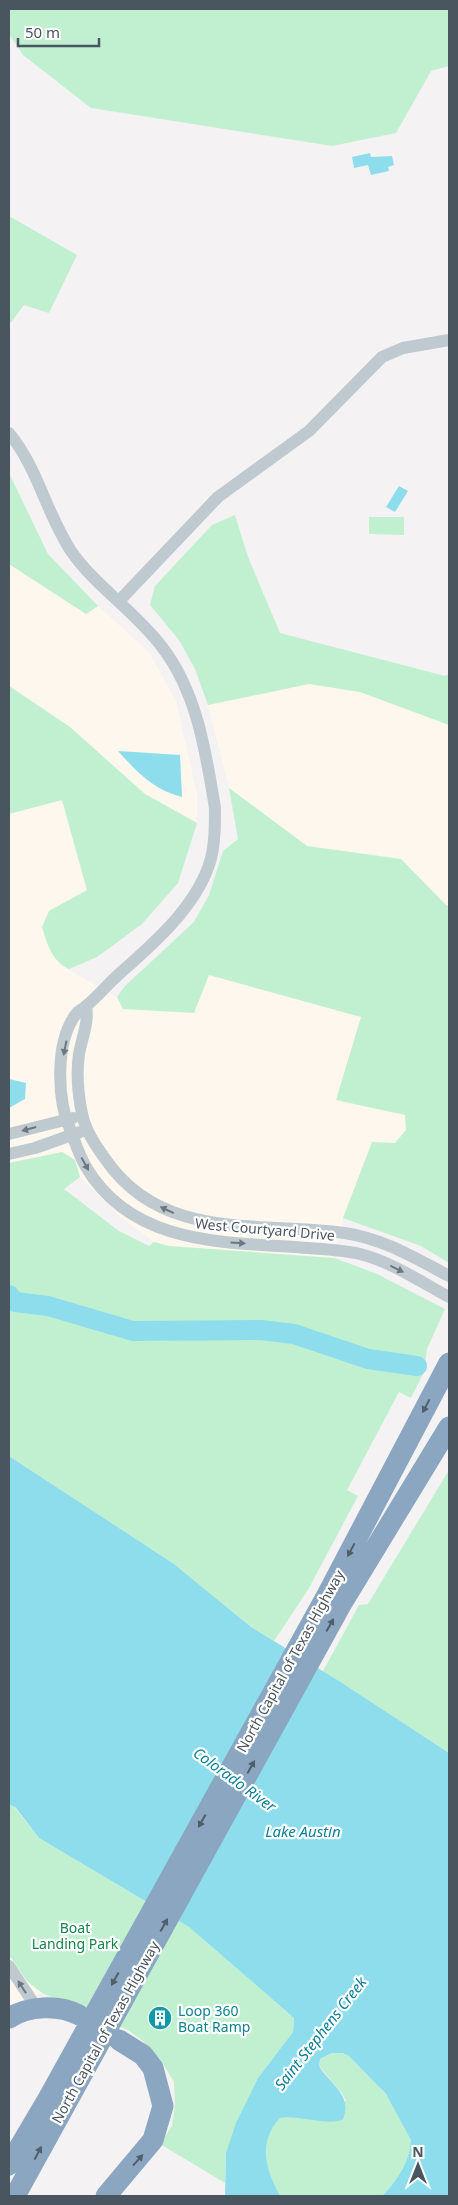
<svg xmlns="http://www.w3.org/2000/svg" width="458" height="2205" font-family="'Noto Sans',sans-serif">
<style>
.commercial{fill:#fdf7ed}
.green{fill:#c1f0d1}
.water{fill:#8edded}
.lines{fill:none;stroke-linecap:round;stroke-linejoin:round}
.river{stroke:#8edded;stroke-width:20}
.street{stroke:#bfc9d0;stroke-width:12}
.highway{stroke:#8aa6c0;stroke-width:21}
.oneway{fill:#6c7881}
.oneway2{fill:#505e69}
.labels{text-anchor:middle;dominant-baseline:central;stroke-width:4.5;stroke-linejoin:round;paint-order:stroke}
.street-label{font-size:14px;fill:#49565f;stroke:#fff}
.park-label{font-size:14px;fill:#178349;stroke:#fff}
.culture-label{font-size:14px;fill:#0d838f;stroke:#fff;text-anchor:start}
.water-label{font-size:15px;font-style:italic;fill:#0d8097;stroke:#fff}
</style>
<rect width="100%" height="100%" fill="#f4f2f2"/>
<path class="commercial" d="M9,564l77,50 12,-8 51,46 27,49 21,93v29l-52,-29 -75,-67 -61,-41z
M309,684l51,8 89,33v180l-2,1 -46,-47 -94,-13 -78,-58 -21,-83z
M62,800l25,91 -38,20 11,54 57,32 6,12 86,-34 152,42 -25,83 69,15 1,15 -11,13 -23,-1 -29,76 -9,40 -165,-12 -15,-4 -31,-23 -43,-42 -5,-17 -13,-8 -53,11v-349z
M9,1955l18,26 15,12 -33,14z"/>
<path class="green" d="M9,9h440v57l-18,5 -35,62 -64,13 -241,-38 -68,-53 -14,-21z
M9,216l68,39 -28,58 -25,-8 -15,20z
M9,473l39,81 50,52 -12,8 -77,-50z
M235,515l13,42 32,76 165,43 4,-2v51l-89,-33 -51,-8 -101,21 -13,-36 -16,-29 -29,-35 5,-19 57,-61z
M369,517h35v18l-35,-1z
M9,686l61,41 75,67 52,29 -19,60 -36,41 -45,33 -28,12c-17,-8 -22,-25 -27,-42l7,-16 38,-21 -25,-90 -53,14z
M229,788l78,58 94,13 46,47 2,-1v358l-28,-17 -78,-28 29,-76 23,1 11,-13 -1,-15 -69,-15 25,-83 -152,-42 -15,38 -71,-4 -6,-12 8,-11 69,-64 15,-27 14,-44 15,-12z
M62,1152l13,8 5,17 -16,12 55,42 30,15 5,-4 15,4 165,12 41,15 70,36 -18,40 -3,23 -13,26 -12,-6 -52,98 11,6 -49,92 -35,53 -23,-14 -77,-63 -165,-108v-293z
M449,1470v283l-126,-82 36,-66 9,-1z
M9,1804l6,4 24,30 150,89 105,91 -1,14 -35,46 -32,75 -1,30 -65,-39 12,-18 3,-22 -1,-22 -14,-23 -17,-18 -15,-11 -86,-37 -15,-12 -18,-26z
M332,2053h10l7,3c21,21 56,53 62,83 3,20 -17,45 -29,57h-103c-14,-26 -22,-53 1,-79l66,-16 -4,-8 -23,-27 1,-7z"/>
<path class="water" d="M370,153l1,4 21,-1 2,9 -6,2 1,4 -18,4 -3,-10 -14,3 -2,-11z
M399,486l9,5 -13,21 -9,-5z
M118,751l62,4 2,42c-28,-7 -45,-25 -64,-46z
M9,1079l17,4 -1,16 -16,9z
M9,1456l165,108 77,63 88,54 110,72v443h-67c15,-15 28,-34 29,-56l-25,-46 -37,-38 -7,-3h-10l-12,6 -1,7c11,18 34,29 24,53 -11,8 -47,-5 -63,-1 -23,25 -14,52 0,78h-55l1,-43 10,-30 22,-45 35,-46 1,-14 -105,-91 -150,-89 -23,-30 -7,-4z"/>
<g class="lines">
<path class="river" d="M9,1295l6,7 33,4 85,25 128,-1 33,4 74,25 49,7"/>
<path class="street" d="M9,433c29,35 37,80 62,118 23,34 65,61 91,96 35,45 44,106 53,161 0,18 0,40 -6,57 -15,44 -57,80 -91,110 -11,10 -21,22 -32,31 -3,3 -8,5 -10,8 -21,28 -19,85 -6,115 5,13 9,26 16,38 45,76 132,75 209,80 21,2 45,2 65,7 32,8 61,28 89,43
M120,600l98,-103 91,-66 73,-74 21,-9 46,-8
M86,1006c3,17 -4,31 -7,48 -3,20 -1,40 3,60 4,18 14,32 24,46 57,82 154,61 239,73 39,6 70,25 104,43
M9,1134l64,-16
M9,1154l26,-6 45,-16
M9,1966l27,41"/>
<path class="highway" d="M9,2018c19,-12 49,-14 70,-3
M9,2165l40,-68 278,-502 122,-232
M15,2196l327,-593 107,-176
M106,2196l47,-56 10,-34 -10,-38 -10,-13 -24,-15"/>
</g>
<defs><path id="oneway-solid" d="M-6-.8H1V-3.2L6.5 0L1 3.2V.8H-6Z" transform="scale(1.25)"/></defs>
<g class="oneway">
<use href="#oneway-solid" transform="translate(65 1048) rotate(101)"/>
<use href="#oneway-solid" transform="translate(29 1129) rotate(165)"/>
<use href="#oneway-solid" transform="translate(85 1164) rotate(61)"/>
<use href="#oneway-solid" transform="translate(167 1210) rotate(-155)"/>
<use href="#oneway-solid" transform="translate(238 1243) rotate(4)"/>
<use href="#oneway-solid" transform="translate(397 1269) rotate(26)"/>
<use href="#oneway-solid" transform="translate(22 1987) rotate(-123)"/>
</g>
<g class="oneway2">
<use href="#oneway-solid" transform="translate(426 1406) rotate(118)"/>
<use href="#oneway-solid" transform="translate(351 1550) rotate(118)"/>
<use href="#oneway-solid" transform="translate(330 1625) rotate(-61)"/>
<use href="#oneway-solid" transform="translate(251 1767) rotate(-61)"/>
<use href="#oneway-solid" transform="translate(202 1821) rotate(119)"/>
<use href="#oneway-solid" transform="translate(164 1925) rotate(-61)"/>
<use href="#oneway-solid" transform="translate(115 1979) rotate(119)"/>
<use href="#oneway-solid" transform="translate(38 2153) rotate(-62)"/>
<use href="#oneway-solid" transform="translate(138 2160) rotate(-48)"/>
</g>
<defs>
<g id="building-disc" transform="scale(1.25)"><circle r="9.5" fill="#0f9aa8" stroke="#fff"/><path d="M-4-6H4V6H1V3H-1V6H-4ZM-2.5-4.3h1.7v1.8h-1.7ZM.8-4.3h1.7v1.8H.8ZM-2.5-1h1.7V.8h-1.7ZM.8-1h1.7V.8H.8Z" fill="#fff"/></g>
</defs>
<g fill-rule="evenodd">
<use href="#building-disc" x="160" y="2018"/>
</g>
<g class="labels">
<g class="street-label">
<text transform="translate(265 1229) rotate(5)">West Courtyard Drive</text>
<text transform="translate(290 1661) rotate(-61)">North Capital of Texas Highway</text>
<text transform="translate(105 2032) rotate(-61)">North Capital of Texas Highway</text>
</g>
<g class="park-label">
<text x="75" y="1927">Boat<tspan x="75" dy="16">Landing Park</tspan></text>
</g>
<g class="culture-label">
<text x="178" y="2010">Loop 360<tspan x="178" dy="16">Boat Ramp</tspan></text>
</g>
<g class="water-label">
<text transform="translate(235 1779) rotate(36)">Colorado River</text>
<text x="303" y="1831">Lake Austin</text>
<text transform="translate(320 2033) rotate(-52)">Saint Stephens Creek</text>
</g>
</g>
<rect width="458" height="2205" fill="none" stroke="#49565f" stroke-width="20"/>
<g transform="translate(418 2165)" stroke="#ffffff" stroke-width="4" paint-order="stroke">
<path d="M0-4L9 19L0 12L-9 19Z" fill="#49565f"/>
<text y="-8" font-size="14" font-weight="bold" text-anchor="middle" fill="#49565f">N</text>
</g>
<path d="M18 38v8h81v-8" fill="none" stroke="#49565f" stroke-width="2.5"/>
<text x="25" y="38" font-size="15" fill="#49565f" stroke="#ffffff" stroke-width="4" paint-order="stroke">50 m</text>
</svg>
